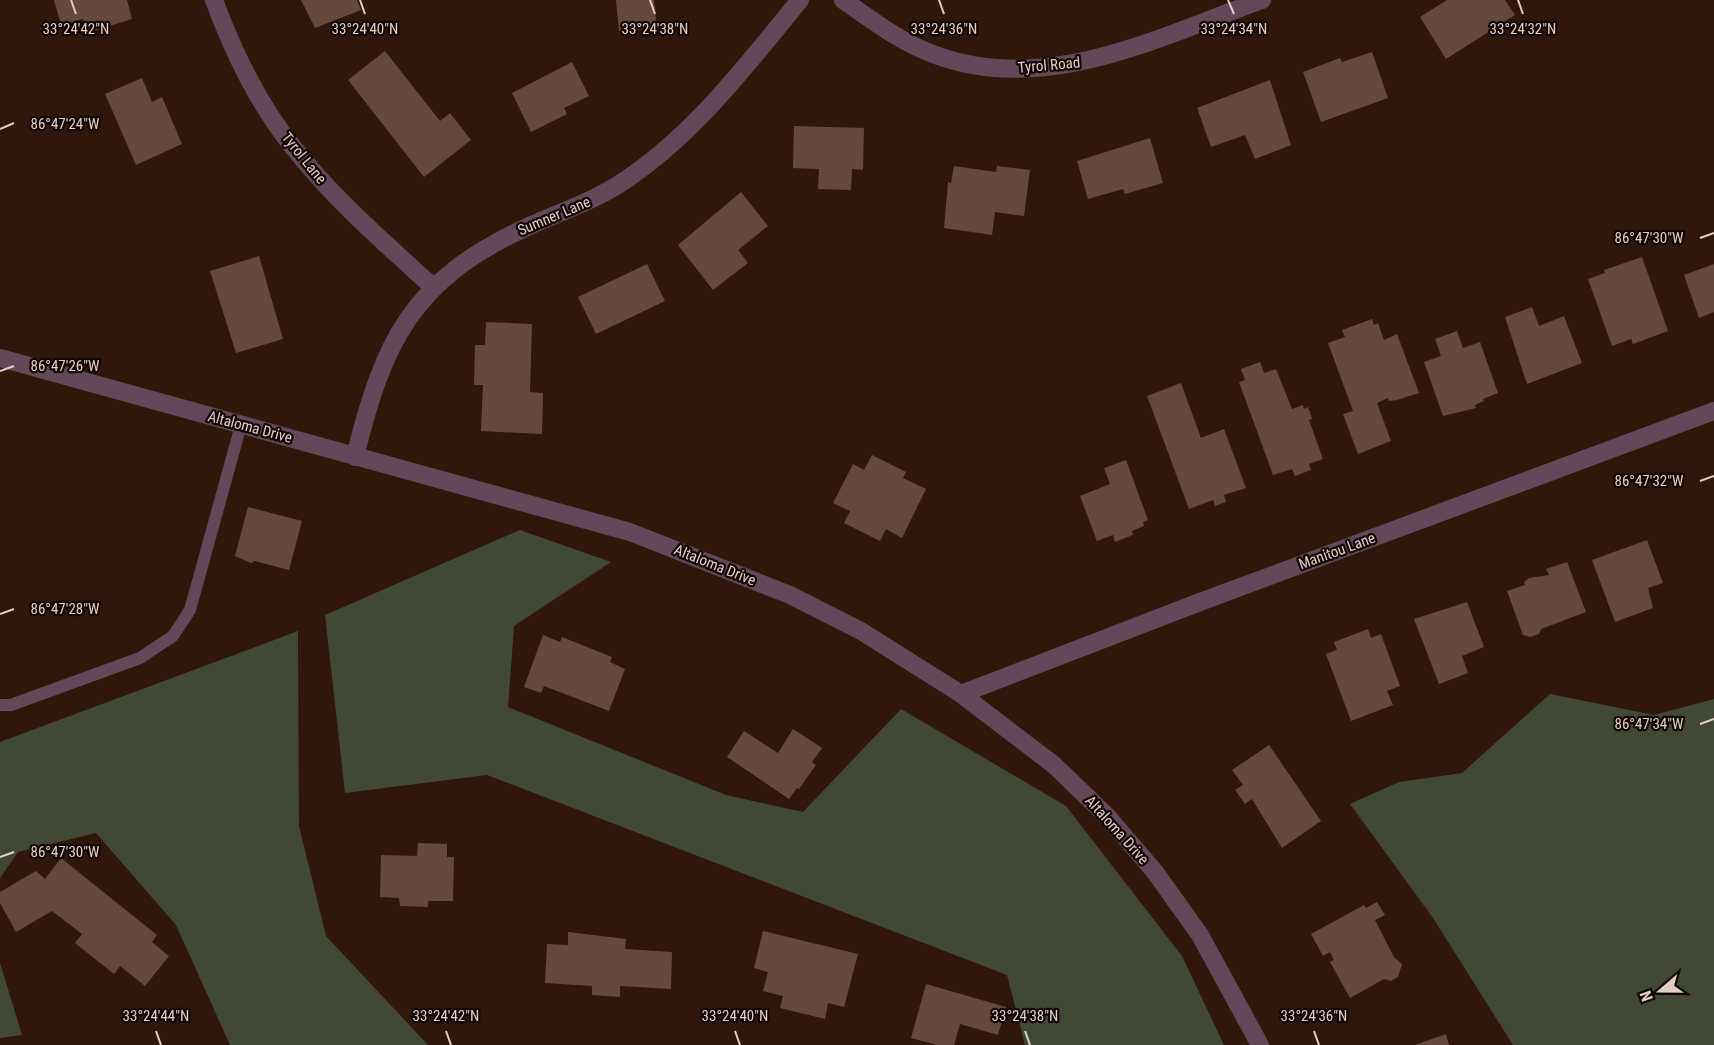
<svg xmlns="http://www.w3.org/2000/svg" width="1714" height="1045" font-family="'Roboto Condensed',sans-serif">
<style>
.green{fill:#414834}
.building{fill:#66493b}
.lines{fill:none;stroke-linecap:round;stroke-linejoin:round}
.lane{stroke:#644758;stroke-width:12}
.street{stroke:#644758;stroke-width:18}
.ticks{fill:none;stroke:#e1cfc7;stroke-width:2}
.labels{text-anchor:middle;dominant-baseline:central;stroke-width:4.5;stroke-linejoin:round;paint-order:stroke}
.street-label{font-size:15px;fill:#e1cfc7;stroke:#110603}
.ticks-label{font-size:15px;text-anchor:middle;fill:#e1cfc7;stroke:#110603;stroke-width:4.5;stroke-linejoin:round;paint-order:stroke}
</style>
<rect width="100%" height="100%" fill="#31170a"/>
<path class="green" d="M520,530l91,32 -97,64 -6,81 218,88 77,17 98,-103 165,97 116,150 42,89h-199l-18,-70 -520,-200 -142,18 -20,-178z
M298,631l1,195 27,110 102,109h-198l-54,-120 -80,-92 -78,19 -18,26v-136z
M1550,694l104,21 60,-16v346h-201l-80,-127 -83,-114 49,-22 63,-9z
M0,963l22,72 -22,3z"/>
<path class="building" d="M54,0h73l5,19 -45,14 -4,-14 -22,6z
M301,0h56l4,10 -46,18z
M616,0h38l3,28 -38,3z
M1447,0h58l10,15 -69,44 -26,-42z
M385,51l55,70 10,-8 21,27 -47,37 -76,-97z
M1372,52l16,46 -67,24 -18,-50 37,-14 2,4z
M572,62l17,34 -25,12 3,6 -36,18 -19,-39z
M142,78l10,24 10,-5 20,47 -46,21 -31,-71z
M1270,80l21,65 -36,14 -10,-24 -34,12 -14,-39z
M794,126l70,2 -1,42 -11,-1 -1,21 -33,-1 1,-20 -26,-1z
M1150,138l13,45 -38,11 -2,-5 -35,10 -11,-38z
M954,166l42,6 1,-6 33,4 -6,46 -29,-4 -3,23 -48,-7 4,-46 3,1z
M741,192l27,34 -30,24 10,13 -35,27 -35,-45z
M259,256l24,83 -47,14 -26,-82z
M1642,257l26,74 -35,13 -2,-5 -19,7 -24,-67 17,-6 -1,-3z
M647,264l18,37 -69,33 -18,-37z
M1714,264v48l-15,6 -15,-43z
M1532,307l7,19 25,-10 18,47 -55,21 -22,-67z
M1372,319l2,6 4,-2 6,17 13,-6 22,59 -22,7 -8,1 -1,-3 -11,5 14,38 -33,13 -15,-40 10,-3 -25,-68 17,-6 -3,-7z
M486,322l46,2 -2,68 13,1 -1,41 -61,-3 2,-46h-9l1,-40h10z
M1457,331l6,17 17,-6 18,51 -15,6 1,2 -9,4 1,3 -33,8 -19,-54 17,-6 -6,-17z
M1260,362l4,11 12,-4 16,40 11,-4 1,4 4,-2 4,12 -3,1 14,39 -14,5 2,6 -16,6 -3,-7 -19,6 -34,-93 6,-2 -4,-11z
M1181,383l20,55 23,-9 22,59 -22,7 2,7 -11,4 -2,-6 -24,9 -42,-113z
M872,455l34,17 -3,6 23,11 -24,49 -16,-9 -6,12 -36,-18 6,-12 -17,-8 20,-39 11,6z
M1126,460l22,60 -5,2 1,4 -12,5 1,4 -18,7 -2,-7 -16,6 -17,-45 30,-12 -6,-16z
M248,507l54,14 -13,49 -34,-9 -4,2 -16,-7z
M1647,540l16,43 -15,5 5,20 -38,14 -23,-62z
M1567,562l19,50 -45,17 -2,5 -9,3 -7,-2 -16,-44 18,-6 -1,-3 5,-4 20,-3 -3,-6z
M1467,602l17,45 -22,9 6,17 -29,11 -25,-65z
M1368,629l3,9 10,-4 19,52 -13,5 6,14 -42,16 -25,-67 11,-4 -3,-8z
M543,635l17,7 2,-5 50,20 -2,5 15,7 -16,42 -65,-25 -3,7 -17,-6z
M793,729l29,19 -10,14 4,3 -17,24 -2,-1 -8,11 -62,-42 17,-26 34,22z
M1269,745l52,76 -39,27 -30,-49 -7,5 -10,-14 8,-5 -11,-15z
M418,843l29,1v13h7l-1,44h-25v6l-28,-1 -1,-8 -19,-1 1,-42 36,1z
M61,858l96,77 -5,7 17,14 -24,30 -25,-20 -6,8 -39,-31 7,-9 -30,-23 -36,21 -16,-29v-11l36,-21 9,8z
M1377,902l8,13 -10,5 19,37 8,7 -4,13 -7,4 -7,-2 -34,19 -20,-36 4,-2 -4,-8 -7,4 -12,-22 53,-29 2,3z
M763,931l95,23 -14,53 -16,-4 -3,16 -45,-11 3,-12 -20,-5 5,-19 -14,-4z
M568,932l58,7 -1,10 47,3 -1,37 -51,-3v11l-28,-2v-9l-47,-3 2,-39 21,1z
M926,984l80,23 -8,28 -38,-11 -6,21h-17l-26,-7z
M1446,1034l3,11h-34z"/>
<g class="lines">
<path class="lane" d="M0,705h11l129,-47 33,-22 17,-26 51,-185"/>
<path class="street" d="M214,0c20,54 46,108 83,152 40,50 89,92 137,136
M843,0c29,20 57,42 90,54 111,43 225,-17 329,-54
M0,358l630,174 160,63 71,36 100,63 93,71 53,51 48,56 45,63 60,110
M355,457c28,-115 57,-177 170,-229 37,-17 76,-29 109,-54 66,-47 115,-112 166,-174
M961,694l239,-92 514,-191"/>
</g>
<path class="ticks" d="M71,0l5,14M360,0l5,14M650,0l5,14M939,0l5,14M1228,0l6,14M1518,0l5,14M0,129l14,-6M1700,238l14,-5M0,371l14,-5M1700,481l14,-5M0,614l14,-5M1700,724l14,-5M0,857l14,-5M156,1031l5,14M446,1031l5,14M735,1031l5,14M1025,1031l5,14M1314,1031l5,14"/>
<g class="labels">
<g class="street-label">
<text transform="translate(1049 65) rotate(-5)">Tyrol Road</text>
<text transform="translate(304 158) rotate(51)">Tyrol Lane</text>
<text transform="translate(554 216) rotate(-23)">Sumner Lane</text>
<text transform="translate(250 427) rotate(15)">Altaloma Drive</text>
<text transform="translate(1337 551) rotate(-20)">Manitou Lane</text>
<text transform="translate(715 565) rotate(22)">Altaloma Drive</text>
<text transform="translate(1117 830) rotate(48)">Altaloma Drive</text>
</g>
</g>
<g class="ticks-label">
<text x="76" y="34">33°24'42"N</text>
<text x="365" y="34">33°24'40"N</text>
<text x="655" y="34">33°24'38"N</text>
<text x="944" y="34">33°24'36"N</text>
<text x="1234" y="34">33°24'34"N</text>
<text x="1523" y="34">33°24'32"N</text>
<text x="65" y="129">86°47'24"W</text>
<text x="1649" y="243">86°47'30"W</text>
<text x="65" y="371">86°47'26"W</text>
<text x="1649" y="486">86°47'32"W</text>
<text x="65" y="614">86°47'28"W</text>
<text x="1649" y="729">86°47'34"W</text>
<text x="65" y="857">86°47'30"W</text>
<text x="156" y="1021">33°24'44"N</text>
<text x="446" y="1021">33°24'42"N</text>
<text x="735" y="1021">33°24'40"N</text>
<text x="1025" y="1021">33°24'38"N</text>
<text x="1314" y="1021">33°24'36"N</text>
</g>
<g transform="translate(1660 991) rotate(250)" stroke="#110603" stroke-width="4.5" paint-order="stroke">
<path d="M0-4.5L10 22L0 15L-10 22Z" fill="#e1cfc7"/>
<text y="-9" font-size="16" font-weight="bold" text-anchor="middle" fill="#e1cfc7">N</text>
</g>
</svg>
